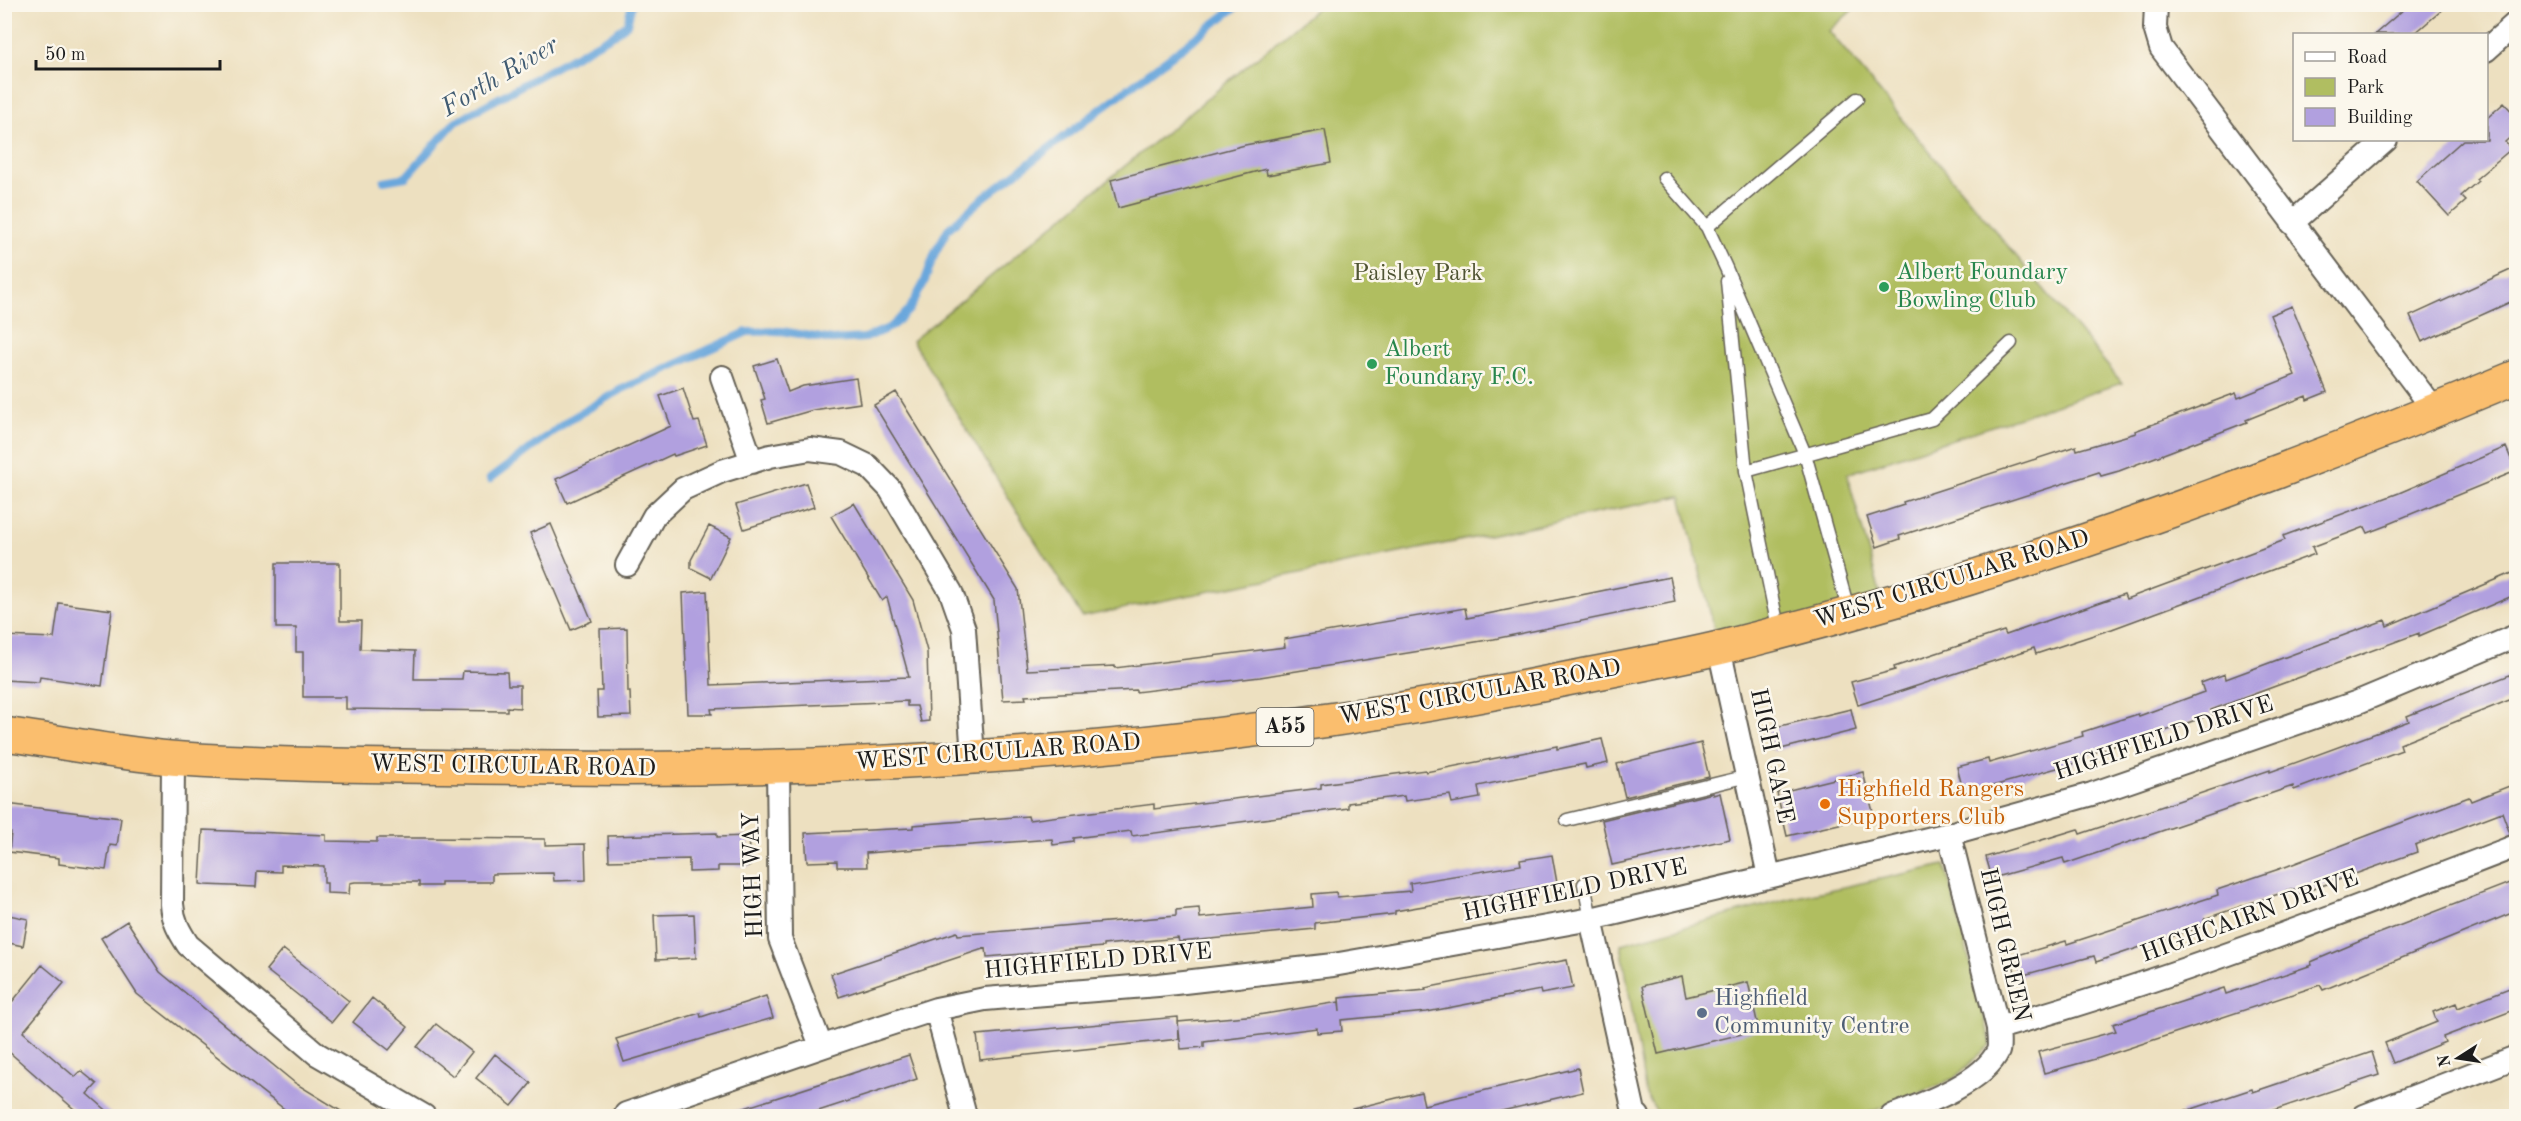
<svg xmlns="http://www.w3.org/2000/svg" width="2521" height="1121" font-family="'Old Standard TT',serif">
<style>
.green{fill:#b0be61;stroke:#666d3e;stroke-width:1.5}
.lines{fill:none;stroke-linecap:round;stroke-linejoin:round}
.stream{stroke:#6ba7dc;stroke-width:8}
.building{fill:#b1a0df}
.service-casing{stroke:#656155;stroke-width:15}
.minor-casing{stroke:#656155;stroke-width:26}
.trunk-casing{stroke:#656155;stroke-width:36}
.service{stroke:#fff;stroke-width:12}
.minor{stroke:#fff;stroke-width:22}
.trunk{stroke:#fabe6e;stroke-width:33}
.leisure-dot{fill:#2e9e5b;stroke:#fbf7ec;stroke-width:2}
.food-dot{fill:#e8710a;stroke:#fbf7ec;stroke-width:2}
.service-dot{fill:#5c6f8a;stroke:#fbf7ec;stroke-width:2}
.labels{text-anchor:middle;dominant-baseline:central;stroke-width:5;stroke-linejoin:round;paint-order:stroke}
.shield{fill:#fbf7ec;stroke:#5f5e5a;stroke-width:1.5}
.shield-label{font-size:22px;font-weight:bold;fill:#1c1c1c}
.leisure-label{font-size:24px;fill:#27864d;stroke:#fbf7ec;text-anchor:start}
.park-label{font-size:24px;fill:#505534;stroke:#fbf7ec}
.street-label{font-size:24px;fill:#1c1c1c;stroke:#fbf7ec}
.food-label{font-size:24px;fill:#c56008;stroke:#fbf7ec;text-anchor:start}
.service-label{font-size:24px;fill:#4e5e75;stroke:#fbf7ec;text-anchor:start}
.water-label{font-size:26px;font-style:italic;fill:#405b72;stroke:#fbf7ec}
</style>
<rect width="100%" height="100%" fill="#fbf7ec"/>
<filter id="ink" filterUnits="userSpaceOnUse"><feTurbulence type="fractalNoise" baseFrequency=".0167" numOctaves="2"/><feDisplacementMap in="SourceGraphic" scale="12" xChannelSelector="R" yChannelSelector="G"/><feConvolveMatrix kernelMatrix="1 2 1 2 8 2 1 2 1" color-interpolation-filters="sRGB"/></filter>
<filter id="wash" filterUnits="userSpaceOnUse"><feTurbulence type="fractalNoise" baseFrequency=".008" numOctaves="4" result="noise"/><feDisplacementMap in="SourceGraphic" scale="24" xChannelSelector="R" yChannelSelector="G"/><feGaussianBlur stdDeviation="1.35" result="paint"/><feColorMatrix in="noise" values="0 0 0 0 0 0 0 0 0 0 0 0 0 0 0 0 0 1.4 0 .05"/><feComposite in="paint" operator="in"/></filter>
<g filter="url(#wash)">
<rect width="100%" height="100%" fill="#ede0c0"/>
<path class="green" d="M1859,4l-30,27 293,352 -275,91 36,130 -164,44 -38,-152 -599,121 -170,-276 409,-336z
M1945,865l46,179 -39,36 -91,36h-202l-13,-21 -25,-151 167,-45z"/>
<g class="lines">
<path class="stream" d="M384,181l22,-4 49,-55 158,-87 14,-11 5,-20
M490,479l79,-59 51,-30 127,-58 35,-1 50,9 33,-2 26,-11 18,-17 15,-27 11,-30 13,-24 35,-31 257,-194"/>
</g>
<g id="blocks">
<path class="building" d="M2410,4h39l-35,30h-39z
M2504,103l13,14v14l-12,11 6,7 -35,30 2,2 -17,15 5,5 -17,15 -32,-35 46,-41h24v-22z
M1325,130l6,33 -64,12 -1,-6 -148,39 -7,-28 134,-35z
M2517,267v32l-95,43 -12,-26z
M2292,306l35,86 -20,8 -1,-4 -60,24 1,2 -128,49 -18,5 -2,-4 -200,64 1,3 -23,8 -10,-30 37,-12 -1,-3 173,-56 1,4 59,-17 -1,-2 101,-38 2,5 57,-23 -25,-60z
M777,359l11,33 15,-6 53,-8 4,25 -47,7 -45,13 -7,-23 4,-1 -11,-33z
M683,388l11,34 5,-1 8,24 -33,11 -1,-2 -106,49 -11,-24 115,-53 -11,-30z
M896,392l122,197 9,81 88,-4v2l170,-21 -1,-8 181,-31 2,10 203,-41 5,25 -181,37 -234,38 -124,15v-2l-111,6 1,3 -23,1 -9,-100 -120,-195z
M2506,447l10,24 -127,52v2l-21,8 -3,-6 -53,20 3,7 -203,75 -76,25 -2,-6 -176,57 -7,-23 44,-12 -1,-3 110,-36 2,4 118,-41 2,5 159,-59 -2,-4 116,-43z
M806,483l8,24 -70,22 -8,-24z
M854,503l59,97 14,51 2,70 -8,1 -4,-16h-10v-5l-196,8 1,5h-24l-5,-121 24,-2 4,94 198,-8 -22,-80 -5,4 -51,-85z
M551,524l41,97 -21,9 -41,-97z
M709,526l22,11 -20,41 -20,-10v-8z
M276,563h64v58h21l-1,28 55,2 -1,28h48l1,-8 44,1 1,13h12v23l-13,-1v4l-161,-2v-12h-43v-45h-7v-24h-20z
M2517,571v23l-98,42v-3l-208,77 1,4 -52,19 -1,-2 -85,28 1,4 -111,31 -7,-27 31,-8 1,4 94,-27 -1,-4 56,-18 1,2 65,-24 -3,-9 24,-9 1,5 159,-59 2,6z
M59,603l53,7 -10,76 -62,-9 -1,5 -35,-2v-44l50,2z
M627,628l1,64h2l1,24 -33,1 -1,-26h5l-2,-62z
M2517,672v25l-117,47 2,6 -108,40 -1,-4 -228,78 -2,-6 -71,20 -6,-21 92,-28 2,5 190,-64v2l139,-51 -2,-5z
M1851,709l5,21 -83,21 -5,-22z
M1602,739l6,24 -22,5 -1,-4 -107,22 2,12 -28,5 -2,-8 -45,6 -1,-5 -56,7v5l-216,28 -1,-5 -57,7v4l-21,3 -1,-6 -186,14 1,14h-30v-6l-30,1 -2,-29 108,-5v-3l115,-9 1,4 125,-16v5l167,-21v-4l104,-14 1,2 131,-26v3z
M1701,743l8,34 -84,20 -8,-33z
M1863,772l11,44 -87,20 -10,-43z
M2517,783v50l-7,1 -8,-22 -87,33 2,7 -121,43 -2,-6 -43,14 -47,16 2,6 -110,37 -2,-6 -78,21 -5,-20 55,-16 1,3 151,-49 -1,-5 68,-23 184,-70 2,4z
M1713,793v2l7,-2 10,46 -118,26 -10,-45z
M6,804l115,14 -4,28 -7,-1 -4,25 -47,-6v-6l-50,-6 2,-19 -7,-1z
M203,830l123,5v6l51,1v-4h45l123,1v6l40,-1 1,36 -32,1 -1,-8 -61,1v8h-51v4h-22v-4h-64l-5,1 -1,11 -22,-1v-10h-3v-17l-43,-1v7l-24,-1 -1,16 -51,-2 -5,-1z
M717,833v4l31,-1 2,30h-32v5l-29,1v-13l-80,2 -1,-25z
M1552,855l5,28 -162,28v3l-80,9v6l-136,13 -1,-4 -75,7v2l-116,10 -1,-9 -147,49 -8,-23 126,-42 1,3 218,-19v-6l23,-2 1,10 113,-11 -1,-13 24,-2 1,5 74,-6 -1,-8 111,-18 -1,-5z
M2517,880v31l-194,79 -3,-5 -221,73 -55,15 -6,-21 78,-21 -3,-7 111,-36 2,6 86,-29 -1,-3 59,-25z
M4,914l24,5 -5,27 -19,-4z
M694,914l2,44 -40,2 -2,-45z
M127,921l33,51 135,111 54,33h-70l5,-7 -147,-115 -36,-56z
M283,949l66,52 -17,21 -66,-52z
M1567,960l6,28 -32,6 -1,-4 -113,22 -86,8 1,11 -25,2v-5l-113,14v5l-23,2 -3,-27 80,-7 81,-13 1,10 -1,-14 87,-8 -1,-2z
M42,965l22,18 -41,49 52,45 6,-6 16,13 -9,10 25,22h-31l-74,-65 -4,4v-43z
M1682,976l4,21 62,-15 11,48 -101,24 -16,-68z
M2517,985v24l-74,28 2,5 -52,21 -8,-20 52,-21 -4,-10 23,-9 2,5z
M766,996l7,22 -149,44 -8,-23 84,-26 1,4z
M372,998l36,29 -19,23 -36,-28z
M1178,1017l1,22 -199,21 -3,-25z
M436,1024l36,28 -19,24 -36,-29z
M2372,1052l7,23 -108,36 -21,5h-69l-1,-3 72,-24 1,3z
M495,1054l36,29 -19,23 -36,-28z
M909,1055l8,24 -114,37h-71v-4z
M1578,1068l5,24 -103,24h-127l-1,-7 69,-17 3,13z"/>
</g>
</g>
<g filter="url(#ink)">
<use href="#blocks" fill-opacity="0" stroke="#656155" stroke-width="1.5"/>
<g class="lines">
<g class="service-casing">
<path id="service" d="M1664,178l43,49 19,41 79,186 44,158
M1707,227l150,-128
M1727,281l19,190 33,161
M1746,471l186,-52 79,-76
M1567,820l181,-44
M1584,884l7,35"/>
</g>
<g class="minor-casing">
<path id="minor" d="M2156,4l-1,24 6,20 274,363
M2486,50l30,-27
M2292,223l94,-83
M722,377l30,85
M627,565l27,-49 29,-27 39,-18 48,-15 40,-7 31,4 27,13 22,23 61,103 13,37 9,128
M1719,648l50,228
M173,758l-1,146c1,17 7,27 16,41l129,109 107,62
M778,767l2,172 41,107
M1591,919l43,193 4,4
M936,1009l29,107
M1998,1028c177,-50 347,-116 518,-182
M626,1114l224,-77 86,-28 49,-10 173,-14 175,-20 75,-13 183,-33 358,-85 143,-40 266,-92 158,-66
M1892,1116c31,-12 91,-33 106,-65 2,-6 0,-17 0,-23l-49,-194
M2364,1116l152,-59"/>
</g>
<g class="trunk-casing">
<path id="trunk" d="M4,734c60,8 120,21 179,25 125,8 250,7 375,9 340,4 680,-22 1013,-90 51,-10 102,-19 152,-31 271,-67 536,-163 793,-270"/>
</g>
<use href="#service" class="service"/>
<use href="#minor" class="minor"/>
<use href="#trunk" class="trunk"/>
</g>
</g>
<g class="leisure-dot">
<circle cx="1884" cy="287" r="6"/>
<circle cx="1372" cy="364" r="6"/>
</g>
<circle class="food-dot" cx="1825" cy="804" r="6"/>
<circle class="service-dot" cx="1702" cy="1013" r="6"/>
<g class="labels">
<rect class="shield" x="1256.5" y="708" width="57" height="38" rx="4.5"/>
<g class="shield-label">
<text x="1285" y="727">A55</text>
</g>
<g class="leisure-label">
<text x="1896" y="273">Albert Foundary<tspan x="1896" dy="28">Bowling Club</tspan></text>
<text x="1384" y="350">Albert<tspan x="1384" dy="28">Foundary F.C.</tspan></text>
</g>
<g class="park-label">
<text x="1418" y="274">Paisley Park</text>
</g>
<g class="street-label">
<text transform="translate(1952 580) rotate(-17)">WEST CIRCULAR ROAD</text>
<text transform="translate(1480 693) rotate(-10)">WEST CIRCULAR ROAD</text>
<text transform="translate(2164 739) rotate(-18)">HIGHFIELD DRIVE</text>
<text transform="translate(998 753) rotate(-4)">WEST CIRCULAR ROAD</text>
<text transform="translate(1771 756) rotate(78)">HIGH GATE</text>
<text transform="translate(513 767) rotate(1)">WEST CIRCULAR ROAD</text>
<text transform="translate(754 875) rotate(-92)">HIGH WAY</text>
<text transform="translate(1575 891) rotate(-12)">HIGHFIELD DRIVE</text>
<text transform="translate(2250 917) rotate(-20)">HIGHCAIRN DRIVE</text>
<text transform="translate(2004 945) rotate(77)">HIGH GREEN</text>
<text transform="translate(1098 962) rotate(-5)">HIGHFIELD DRIVE</text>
</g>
<g class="food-label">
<text x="1837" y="790">Highfield Rangers<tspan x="1837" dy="28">Supporters Club</tspan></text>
</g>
<g class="service-label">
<text x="1714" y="999">Highfield<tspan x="1714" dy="28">Community Centre</tspan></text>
</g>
<g class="water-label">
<text transform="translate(500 77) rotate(-31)">Forth River</text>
</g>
</g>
<rect width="2521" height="1121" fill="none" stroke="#fbf7ec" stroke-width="24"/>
<rect x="2293" y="33" width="195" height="108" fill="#fbf7ec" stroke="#a29f99" stroke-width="1.5"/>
<rect x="2305" y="52" width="30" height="9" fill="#ffffff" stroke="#a29f99" stroke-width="1.5"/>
<text x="2347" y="63" font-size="18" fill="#1c1c1c">Road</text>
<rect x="2305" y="78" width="30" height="18" fill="#b0be61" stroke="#a29f99" stroke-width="1.5"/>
<text x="2347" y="93" font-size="18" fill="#1c1c1c">Park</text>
<rect x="2305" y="108" width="30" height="18" fill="#b1a0df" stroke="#a29f99" stroke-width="1.5"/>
<text x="2347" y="123" font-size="18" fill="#1c1c1c">Building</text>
<g transform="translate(2458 1058) rotate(258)" stroke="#fbf7ec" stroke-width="4.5" paint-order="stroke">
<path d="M0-4.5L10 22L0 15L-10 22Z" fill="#1c1c1c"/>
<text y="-9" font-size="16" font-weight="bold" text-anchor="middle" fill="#1c1c1c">N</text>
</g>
<path d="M36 60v9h184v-9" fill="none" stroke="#1c1c1c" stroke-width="3"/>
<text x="45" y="60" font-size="18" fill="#1c1c1c" stroke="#fbf7ec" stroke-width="4.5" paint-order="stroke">50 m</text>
</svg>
